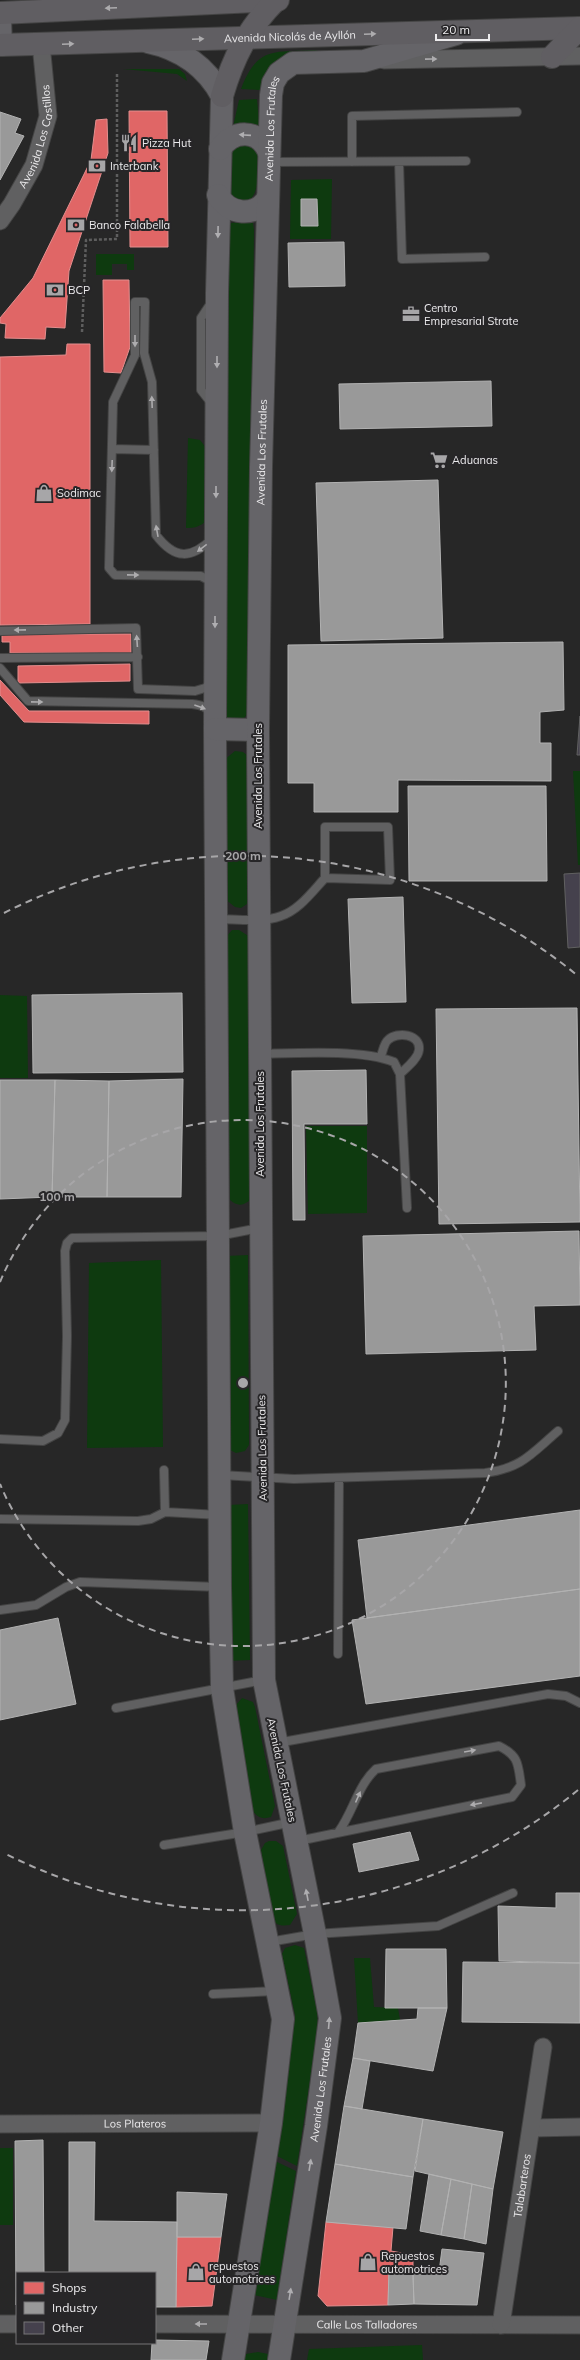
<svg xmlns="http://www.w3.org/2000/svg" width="580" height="2360" font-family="Mulish,sans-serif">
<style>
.green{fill:#0e3a0f}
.shops{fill:#e06666;stroke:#e48e8e}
.industry{fill:#999;stroke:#b2b2b2}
.building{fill:#45414d;stroke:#616161}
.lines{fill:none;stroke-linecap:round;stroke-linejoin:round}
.service-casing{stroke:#444;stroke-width:10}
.minor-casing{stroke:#444;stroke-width:19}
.secondary-casing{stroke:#444;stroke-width:24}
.primary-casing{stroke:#444;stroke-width:24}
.path{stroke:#5e5e5e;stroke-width:2.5;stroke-dasharray:3 2;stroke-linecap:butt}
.service{stroke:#606061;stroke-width:8}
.minor{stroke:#606061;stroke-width:17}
.secondary{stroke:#656468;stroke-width:22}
.primary{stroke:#605e62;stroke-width:22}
.oneway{fill:#adacae}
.oneway2{fill:#afaeb1}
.ring{fill:none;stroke:#a7a6a8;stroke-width:2;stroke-dasharray:7 5}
.labels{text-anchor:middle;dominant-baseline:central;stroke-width:4;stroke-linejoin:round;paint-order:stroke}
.street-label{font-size:11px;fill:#ecebed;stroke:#272628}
.poi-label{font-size:11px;fill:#ecebed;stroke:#272628;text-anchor:start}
.centre{fill:#a7a6a8;stroke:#272628;stroke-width:2}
.ring-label{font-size:12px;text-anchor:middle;font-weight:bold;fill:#a7a6a8;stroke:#272628;stroke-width:4;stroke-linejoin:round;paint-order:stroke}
</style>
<rect width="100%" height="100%" fill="#272727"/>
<path class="green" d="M318,50l-50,21 -5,7 -3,12 -19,-1c17,-45 35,-36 77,-39z
M123,69h56l6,5 2,7 -10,-7z
M257,99l3,33 -27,-5 6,-27z
M249,144l10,10c-1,13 2,51 -18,47 -5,-1 -10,-4 -15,-6l6,-48z
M332,179l-1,60h-41l1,-59z
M249,221l4,2 1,7 -5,482 -8,10 -15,-2 2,-493 3,-4z
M96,254h38v16h-7v-6h-15v11h-16z
M188,438l12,2 7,9 -2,73c-6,5 -11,6 -19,6z
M235,751l8,1 5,4 2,140 -3,8 -6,4 -6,-1 -10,-8 -1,-139z
M573,771h7v94h-2z
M232,930h7l11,7 -1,264c-7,5 -12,5 -19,-1l-4,-263z
M0,995l27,1 1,82h-28z
M306,1126h61v87l-59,1z
M248,1255l1,190 -4,6 -9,2 -6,-3 -4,-194z
M161,1260l2,187 -76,1 2,-185z
M248,1504l2,156 -22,1v-156z
M242,1698l11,4 2,5 20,99 -4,11c-9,3 -14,0 -19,-7l-16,-105z
M269,1841h7l7,5 14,68 -7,11c-8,1 -13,1 -18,-6l-11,-69 4,-7z
M295,1945l9,3 13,63 1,17 -21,138 -22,-11 20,-140 -13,-61 3,-6z
M354,1958h16l4,49 24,1 2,12 -42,3z
M0,2148h13v77h-13z
M275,2161l21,10 -19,129 -23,-5z
M422,2345l1,15h-116l2,-11z
M258,2352l10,2 -1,6h-23l2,-6z"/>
<path class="shops" d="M129,111h38l1,136h-38z
M107,119l1,34 -39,118 -4,57 -19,-1 -1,12 -40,-1 1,-14 -6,-1v-5l33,-40 58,-118 5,-40z
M103,280h26l1,67 -9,26 -17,-1z
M67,344h23v280l-90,1v-268l66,-2z
M2,634h129v19h-121v-11h-8z
M130,664v17l-112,2v-17z
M0,680l29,31h120v13l-125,-2 -24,-27z
M326,2222l67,5 -2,24 22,4v19l-24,-4 -1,35 -61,1 -9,-10z
M177,2237h44l-9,69 -36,1z"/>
<path class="industry" d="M0,112l21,7 -6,14 9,3 -24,44z
M301,199h16l1,27h-17z
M344,242l1,44 -56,1 -1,-44z
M491,381l1,45 -152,3 -1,-45z
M438,480l5,158 -122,3 -5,-158z
M563,642l1,68 -24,2v31h11v38l-153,-1v32h-84v-29h-26v-138z
M408,786h138l1,95h-138z
M403,897l3,105 -54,1 -4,-104z
M182,993l1,79 -150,1 -1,-78z
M577,1008l3,214 -141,2 -3,-215z
M366,1070l1,54h-63l1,96h-12l-1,-149z
M183,1079l-2,118h-74l2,-116z
M0,1080h55l-3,117 -52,2z
M55,1080l54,1 -2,116h-55z
M579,1231l1,74 -46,1 2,44 -170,4 -3,-118z
M580,1510v79l-213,29 -9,-78z
M580,1589v87l-214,28 -14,-84z
M58,1618l18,86 -76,16v-90z
M410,1832l9,28 -60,12 -6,-28z
M556,1893h24v70l-81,-2 -1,-55 58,2z
M386,1949h60l1,59h-62z
M463,1962l117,1v60l-118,-1z
M418,2008h29l-14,63 -80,-13 5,-35 59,-4z
M353,2058l17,3 -8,48 -18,-3z
M344,2106l79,13 -10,58 -78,-13z
M423,2119l80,13 -10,57 -78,-18z
M43,2140l1,133h-27l-1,32 -1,-164z
M69,2142h26l-1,79 83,1 -1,85h-21v-34h-86z
M335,2164l78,13 -7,52 -80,-7z
M429,2174l22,5 -10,56 -21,-4z
M451,2179l21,5 -8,55 -23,-4z
M472,2184l21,5 -7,55 -22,-5z
M177,2192l50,2 -6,43h-44z
M442,2249l42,4 -7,52 -63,-1 -1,-30 26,-2z
M389,2270l24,4 1,30 -26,1z
M155,2340l54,1 -3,19h-55l1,-17h3z"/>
<path class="building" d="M580,716v39h-3z
M580,873v74l-12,1 -4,-74z"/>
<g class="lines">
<g class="service-casing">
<path id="service" d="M271,162l195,-1
M352,162v-46l165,-4
M399,162l3,97 83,-2
M211,303l-10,15v72l11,14
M112,449l42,1
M212,539c-21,20 -37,21 -56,-4l-4,-153 -8,-29 1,-51h-10v53l-22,47 -4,166 6,7 86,1 13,7
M0,631l136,-3 2,61 57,2 10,-3 6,-5
M0,658l138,-1
M0,668l28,33 164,3c8,1 16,2 18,11
M216,919c20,0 46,4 65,-3 18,-6 31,-24 44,-38v-51h63l2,53 -65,-2
M261,1054c36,-1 101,-5 133,8l6,12 7,134
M381,1056c2,-5 3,-13 7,-16 9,-9 33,-6 31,10 -1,9 -13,18 -19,24
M0,1439l43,2 15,-8 7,-13 2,-84 -2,-85 2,-8 5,-5 146,-2 41,-8
M164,1470l1,42
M221,1475l73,4 191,-6c37,-5 46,-19 73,-42
M0,1519l138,2 13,-2 14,-7 54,3
M0,1610l36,-5 30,-18 14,-5 139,5
M338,1654l1,-176
M116,1708l147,-28
M277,1743l271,-49 18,2 14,7
M298,1841l214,-44 9,-12c-3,-21 -2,-29 -22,-39l-123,23c-18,16 -23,43 -37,62
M164,1845l81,-13 47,-10
M269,1942l46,-8 123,-8 75,-33
M213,1994l64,-3"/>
</g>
<g class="minor-casing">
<g id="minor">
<path d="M384,60l196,-4"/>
<path id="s1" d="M0,221l12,-17 22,-39 14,-49 -7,-72"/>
<path id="s2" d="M0,2124l271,-1"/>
<path d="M532,2128l48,-1"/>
<path d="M0,2324h17"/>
<path id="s3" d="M155,2324l425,1"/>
<path id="s4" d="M501,2325l42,-278"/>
</g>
</g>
<g class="secondary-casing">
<g id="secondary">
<path d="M0,18l1,27"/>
<path d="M148,42c33,7 58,24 74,54l-5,197 -2,436 5,858 2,101 23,144 38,187 -12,104 -38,237"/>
<path d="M220,149c13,-20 39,-20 49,3"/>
<path d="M218,195c10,20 38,23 50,3"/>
<path d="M215,729l43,1"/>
<path id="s5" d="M279,2360l37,-234 14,-108 -15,-84 -51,-254 -6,-950 3,-263 10,-372 2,-12 6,-10 14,-10 71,-2 92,-27"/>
</g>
</g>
<g class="primary-casing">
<g id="primary">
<path d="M0,13l278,-13"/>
<path id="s6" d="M0,45l580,-17"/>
<path d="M552,57l28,-29"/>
<path d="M222,96c11,-38 26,-68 54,-96"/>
</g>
</g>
<path class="path" d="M82,332l4,-92 31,-1v-167"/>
<use href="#service" class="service"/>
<use href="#minor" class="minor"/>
<use href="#secondary" class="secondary"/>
<use href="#primary" class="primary"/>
</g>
<defs><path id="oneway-solid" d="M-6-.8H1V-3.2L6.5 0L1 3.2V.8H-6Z"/></defs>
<g class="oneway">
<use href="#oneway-solid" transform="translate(111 8) rotate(177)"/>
<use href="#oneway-solid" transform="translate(370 34) rotate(-2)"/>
<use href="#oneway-solid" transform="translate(198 39) rotate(-3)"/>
<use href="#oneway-solid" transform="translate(68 44) rotate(-2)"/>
<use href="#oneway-solid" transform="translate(431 59) rotate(-1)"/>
<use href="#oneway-solid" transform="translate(135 341) rotate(90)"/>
<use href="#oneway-solid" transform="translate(152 402) rotate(-92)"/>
<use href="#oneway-solid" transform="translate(112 466) rotate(92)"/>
<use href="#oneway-solid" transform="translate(157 531) rotate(-100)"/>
<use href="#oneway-solid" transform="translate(202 548) rotate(142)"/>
<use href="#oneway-solid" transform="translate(133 575) rotate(1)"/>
<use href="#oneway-solid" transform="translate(20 630) rotate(179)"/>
<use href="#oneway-solid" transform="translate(137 641) rotate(-94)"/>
<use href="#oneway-solid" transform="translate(37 702) rotate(1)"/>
<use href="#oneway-solid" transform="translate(200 707) rotate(20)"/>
<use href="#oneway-solid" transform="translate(470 1751) rotate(-10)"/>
<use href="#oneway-solid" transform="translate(358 1797) rotate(-66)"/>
<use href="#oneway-solid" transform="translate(476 1804) rotate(169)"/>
<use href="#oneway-solid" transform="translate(201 2324) rotate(-180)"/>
</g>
<g class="oneway2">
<use href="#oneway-solid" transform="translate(245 135) rotate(-176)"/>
<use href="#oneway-solid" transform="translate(218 232) rotate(91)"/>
<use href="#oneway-solid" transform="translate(217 362) rotate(90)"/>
<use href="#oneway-solid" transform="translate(216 492) rotate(90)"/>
<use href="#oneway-solid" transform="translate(215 622) rotate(90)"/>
<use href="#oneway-solid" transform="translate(307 1895) rotate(-101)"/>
<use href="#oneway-solid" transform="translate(329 2023) rotate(-85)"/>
<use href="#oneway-solid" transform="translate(310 2165) rotate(-81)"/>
<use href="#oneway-solid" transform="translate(290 2294) rotate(-81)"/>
</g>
<g class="ring">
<path d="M0 1282A263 263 0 1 1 0 1484"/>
<path d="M578 1790A527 527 0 0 1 4 1853M4 913A527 527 0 0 1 578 976"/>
</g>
<defs>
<g id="restaurant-bare" transform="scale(1.38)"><path d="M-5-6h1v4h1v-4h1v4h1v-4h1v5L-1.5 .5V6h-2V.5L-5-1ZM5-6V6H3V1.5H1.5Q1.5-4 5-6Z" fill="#a7a6a8" stroke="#272628" stroke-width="2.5" paint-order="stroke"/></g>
<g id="bank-bare" transform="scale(1.38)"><path d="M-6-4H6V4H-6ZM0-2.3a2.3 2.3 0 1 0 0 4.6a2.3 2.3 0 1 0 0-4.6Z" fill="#a7a6a8" stroke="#272628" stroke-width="2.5" paint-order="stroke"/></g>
<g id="office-bare" transform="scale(1.38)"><path d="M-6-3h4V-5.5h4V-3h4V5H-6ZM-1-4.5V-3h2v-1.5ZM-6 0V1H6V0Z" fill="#a7a6a8" stroke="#272628" stroke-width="2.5" paint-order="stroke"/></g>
<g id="supermarket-bare" transform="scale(1.38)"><path d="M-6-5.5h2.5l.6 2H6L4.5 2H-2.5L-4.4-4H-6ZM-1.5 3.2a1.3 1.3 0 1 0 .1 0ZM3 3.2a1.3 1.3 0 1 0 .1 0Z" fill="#a7a6a8" stroke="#272628" stroke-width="2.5" paint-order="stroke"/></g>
<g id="shop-bare" transform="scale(1.38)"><path d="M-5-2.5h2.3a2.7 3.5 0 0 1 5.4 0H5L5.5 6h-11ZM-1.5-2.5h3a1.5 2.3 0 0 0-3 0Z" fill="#a7a6a8" stroke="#272628" stroke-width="2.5" paint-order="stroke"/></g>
</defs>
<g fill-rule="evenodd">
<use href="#restaurant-bare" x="129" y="143"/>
<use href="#bank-bare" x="97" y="166"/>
<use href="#bank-bare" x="76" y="225"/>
<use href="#bank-bare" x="55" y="290"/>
<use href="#office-bare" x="411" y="314"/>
<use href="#supermarket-bare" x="439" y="460"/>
<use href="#shop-bare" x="44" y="493"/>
<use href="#shop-bare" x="368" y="2262"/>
<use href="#shop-bare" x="196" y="2272"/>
</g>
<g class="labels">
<g class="street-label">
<text stroke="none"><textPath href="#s6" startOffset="290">Avenida Nicolás de Ayllón</textPath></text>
<text stroke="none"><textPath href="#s5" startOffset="2242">Avenida Los Frutales</textPath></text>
<text stroke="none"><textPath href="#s1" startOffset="94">Avenida Los Castillos</textPath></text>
<text stroke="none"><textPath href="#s5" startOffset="1918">Avenida Los Frutales</textPath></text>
<text transform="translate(258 776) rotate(-90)">Avenida Los Frutales</text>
<text transform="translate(260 1124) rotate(-90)">Avenida Los Frutales</text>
<text transform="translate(262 1448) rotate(-91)">Avenida Los Frutales</text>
<text transform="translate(282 1770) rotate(78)">Avenida Los Frutales</text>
<text stroke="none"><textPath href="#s5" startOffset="274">Avenida Los Frutales</textPath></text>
<text stroke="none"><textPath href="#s2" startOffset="135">Los Plateros</textPath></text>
<text stroke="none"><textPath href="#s4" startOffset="141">Talabarteros</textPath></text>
<text stroke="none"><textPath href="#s3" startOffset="212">Calle Los Talladores</textPath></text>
</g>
<g class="poi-label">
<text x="142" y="143">Pizza Hut</text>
<text x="110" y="166">Interbank</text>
<text x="89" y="225">Banco Falabella</text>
<text x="68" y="290">BCP</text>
<text x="424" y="308">Centro<tspan x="424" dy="13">Empresarial Strate</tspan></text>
<text x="452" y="460">Aduanas</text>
<text x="57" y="493">Sodimac</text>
<text x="381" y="2256">Repuestos<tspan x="381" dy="13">automotrices</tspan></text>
<text x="209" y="2266">repuestos<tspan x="209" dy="13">automotrices</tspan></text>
</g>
</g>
<circle cx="243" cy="1383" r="6" class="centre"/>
<g class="ring-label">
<text x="243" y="860">200 m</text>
<text x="57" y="1201">100 m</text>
</g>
<rect x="16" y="2272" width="140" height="72" fill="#272628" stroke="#767577"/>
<rect x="24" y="2282" width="20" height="12" fill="#e06666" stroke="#767577"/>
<text x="52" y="2292" font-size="12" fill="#ecebed">Shops</text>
<rect x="24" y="2302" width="20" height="12" fill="#999999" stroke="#767577"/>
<text x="52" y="2312" font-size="12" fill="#ecebed">Industry</text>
<rect x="24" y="2322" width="20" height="12" fill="#45414d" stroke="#767577"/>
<text x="52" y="2332" font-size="12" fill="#ecebed">Other</text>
<path d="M436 34v6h53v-6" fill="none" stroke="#ecebed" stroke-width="2"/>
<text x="442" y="34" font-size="12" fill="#ecebed" stroke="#272628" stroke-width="3" paint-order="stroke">20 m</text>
</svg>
